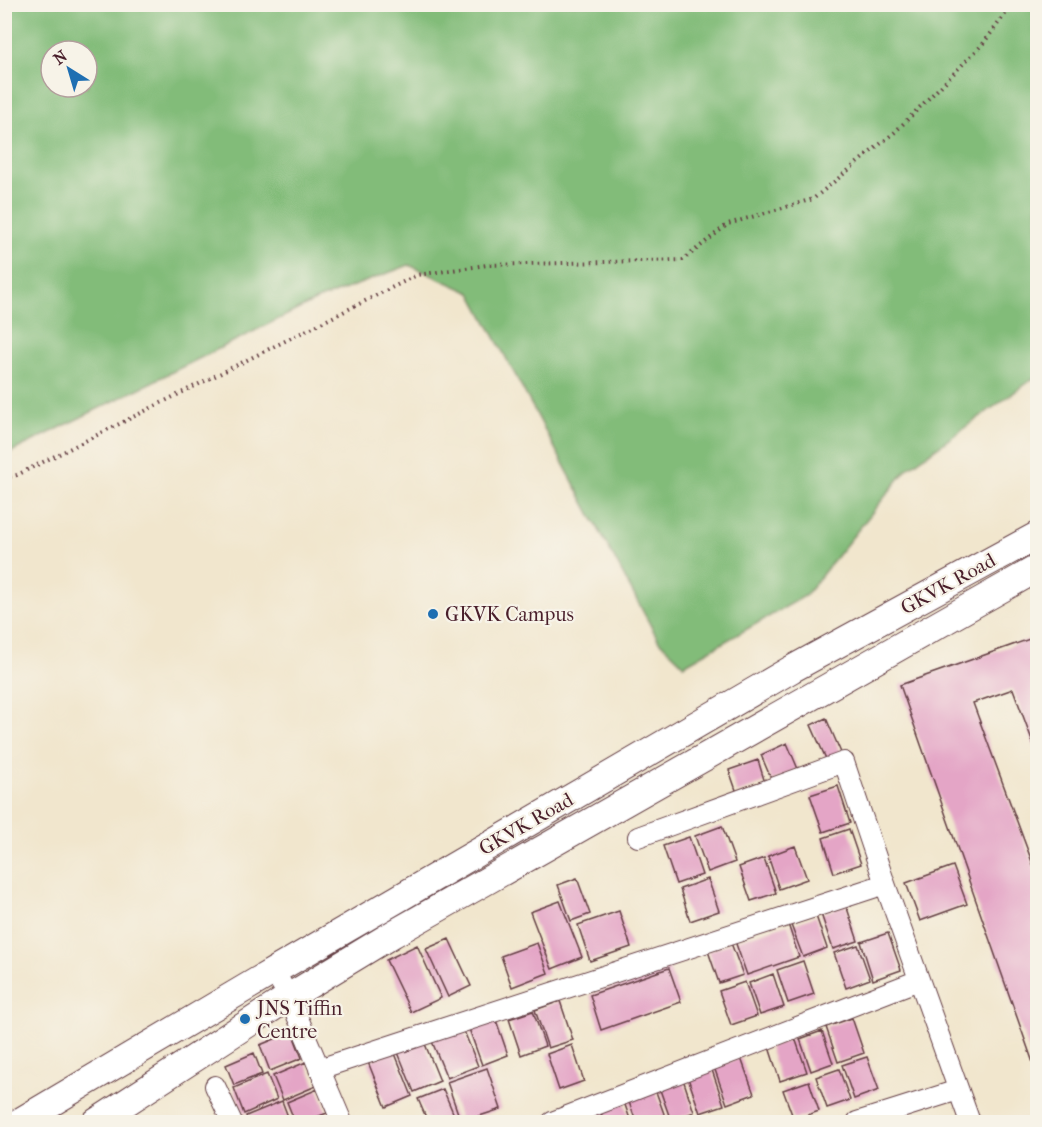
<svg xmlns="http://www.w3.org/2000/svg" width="1042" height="1127" font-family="'IM FELL French Canon',serif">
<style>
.forest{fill:#82bc79;stroke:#666e52;stroke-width:1.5;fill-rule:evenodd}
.building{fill:#e4a5c6}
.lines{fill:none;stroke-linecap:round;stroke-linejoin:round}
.minor-casing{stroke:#633d43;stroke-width:22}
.secondary-casing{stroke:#633d43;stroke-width:29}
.path{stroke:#633d43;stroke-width:4;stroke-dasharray:1.5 4.5;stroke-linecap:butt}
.minor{stroke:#fff;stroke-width:20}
.secondary{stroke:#fff;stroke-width:27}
.poi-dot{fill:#1f6fb2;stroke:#f7f3e8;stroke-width:2}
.labels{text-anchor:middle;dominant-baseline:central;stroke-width:4.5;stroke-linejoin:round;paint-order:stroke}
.street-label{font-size:20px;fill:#4a1f2b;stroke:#f7f3e8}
.poi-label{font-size:20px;fill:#4a1f2b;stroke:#f7f3e8;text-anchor:start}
</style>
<rect width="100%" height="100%" fill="#f7f3e8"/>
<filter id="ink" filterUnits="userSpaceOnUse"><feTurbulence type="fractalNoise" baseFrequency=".0167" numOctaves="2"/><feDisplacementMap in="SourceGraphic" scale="12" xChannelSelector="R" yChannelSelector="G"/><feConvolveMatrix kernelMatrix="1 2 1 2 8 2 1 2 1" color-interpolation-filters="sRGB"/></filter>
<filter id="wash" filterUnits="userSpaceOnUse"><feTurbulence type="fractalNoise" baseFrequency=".008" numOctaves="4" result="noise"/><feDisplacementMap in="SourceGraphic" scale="24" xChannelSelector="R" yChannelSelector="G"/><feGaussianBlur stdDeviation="1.35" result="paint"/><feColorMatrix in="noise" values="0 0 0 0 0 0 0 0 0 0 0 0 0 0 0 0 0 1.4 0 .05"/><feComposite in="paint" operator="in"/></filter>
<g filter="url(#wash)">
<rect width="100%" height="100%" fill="#f1e6cd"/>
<path class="forest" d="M5,4l1032,1v371l-130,93 -102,127 -121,69 -25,-24 -188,-348 -62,-28 -92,35 -312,155zM51,51h36v36h-36z"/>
<g id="blocks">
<path class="building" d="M1038,636v120l-25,-67 -40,14 65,175 -1,196 -137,-389z
M826,718l16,37 -15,6 -16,-36z
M787,743l11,26 -26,12 -11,-26z
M758,760l7,23 -28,10 -8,-23z
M838,786l12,37 -27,9 -13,-37z
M722,826l13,36 -27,10 -13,-36z
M849,829l12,35 -27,9 -11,-35z
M689,837l13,38 -26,9 -13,-38z
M795,846l12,33 -28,10 -11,-33z
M764,858l12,35 -25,8 -12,-34z
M953,866l14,38 -47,17 -14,-38z
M577,878l13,36 -19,7 -13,-36z
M708,879l11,32 -29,10 -10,-32z
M560,901l22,56 -30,12 -22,-57z
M846,905l12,36 -25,8 -12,-35z
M619,911l12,36 -41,14 -12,-36z
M816,916l11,32 -24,9 -12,-32z
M788,924l11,33 -52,18 -12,-34z
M888,933l13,37 -28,10 -12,-38z
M449,939l22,47 -23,11 -22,-48z
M537,943l11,30 -36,14 -11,-31z
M731,943l12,32 -24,8 -11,-32z
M417,945l24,53 -30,14 -25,-52z
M858,945l12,34 -24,9 -12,-35z
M803,961l11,33 -26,9 -11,-33z
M669,968l12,34 -80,28 -11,-35z
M773,974l11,33 -24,8 -11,-32z
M745,982l12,34 -26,9 -12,-34z
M560,1001l13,39 -25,8 -13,-38z
M533,1011l12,35 -24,9 -12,-36z
M495,1017l13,38 -26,10 -14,-39z
M852,1018l12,35 -26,9 -12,-35z
M462,1026l16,40 -31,12 -16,-39z
M822,1031l11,32 -22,8 -11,-32z
M292,1032l10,26 -32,13 -10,-26z
M795,1038l12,34 -27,9 -11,-34z
M423,1039l17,42 -26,11 -17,-42z
M572,1045l12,36 -25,9 -12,-36z
M394,1051l18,45 -26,11 -18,-45z
M254,1053l8,21 -28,11 -8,-20z
M867,1057l12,33 -25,9 -12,-34z
M741,1058l13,36 -27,10 -13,-37z
M306,1062l10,24 -33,14 -10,-24z
M487,1068l14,41 -40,13 -14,-40z
M839,1069l11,31 -23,8 -11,-31z
M712,1070l12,35 -24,8 -12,-35z
M267,1074l10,25 -33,15 -10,-26z
M683,1079l11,33 -23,9 -12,-34z
M809,1081l10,30 -25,9 -11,-30z
M318,1089l9,24 -23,9h-9l-8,-20z
M443,1089l14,33h-29l-10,-23z
M655,1089l12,33h-31l-8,-23z
M282,1101l8,21h-42l-2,-6z
M624,1102l7,20h-27l-4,-12z"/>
</g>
</g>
<g filter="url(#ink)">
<use href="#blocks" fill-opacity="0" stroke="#633d43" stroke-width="1.5"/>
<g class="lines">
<g class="minor-casing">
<path id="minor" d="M638,837l206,-75 41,122 85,238
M274,971l15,26 53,125
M319,1069l566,-185
M215,1086l17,36
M552,1122l367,-142
M857,1122l101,-32"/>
</g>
<g class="secondary-casing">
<path id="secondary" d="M19,1122l255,-151 518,-302 246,-134
M96,1122l193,-125 104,-63 645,-366"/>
</g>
<path class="path" d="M4,478l13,-3 400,-200 70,-10 196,-5 45,-36 85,-25 82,-67 87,-87 31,-41"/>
<use href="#minor" class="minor"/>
<use href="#secondary" class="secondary"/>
</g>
</g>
<g class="poi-dot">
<circle cx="433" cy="614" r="6"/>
<circle cx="245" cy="1019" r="6"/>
</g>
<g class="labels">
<g class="street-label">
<text transform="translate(948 584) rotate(-29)">GKVK Road</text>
<text transform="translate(526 824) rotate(-30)">GKVK Road</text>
</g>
<g class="poi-label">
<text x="445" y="614">GKVK Campus</text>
<text x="257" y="1008">JNS Tiffin<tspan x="257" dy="23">Centre</tspan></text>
</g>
</g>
<rect width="1042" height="1127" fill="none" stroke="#f7f3e8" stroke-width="24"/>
<g transform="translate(69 69) rotate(323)"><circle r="28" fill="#f7f3e8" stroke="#b29e9c" stroke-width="1.5"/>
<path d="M0-4.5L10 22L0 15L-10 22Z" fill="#1f6fb2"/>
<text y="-9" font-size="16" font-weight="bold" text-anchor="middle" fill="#4a1f2b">N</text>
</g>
</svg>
